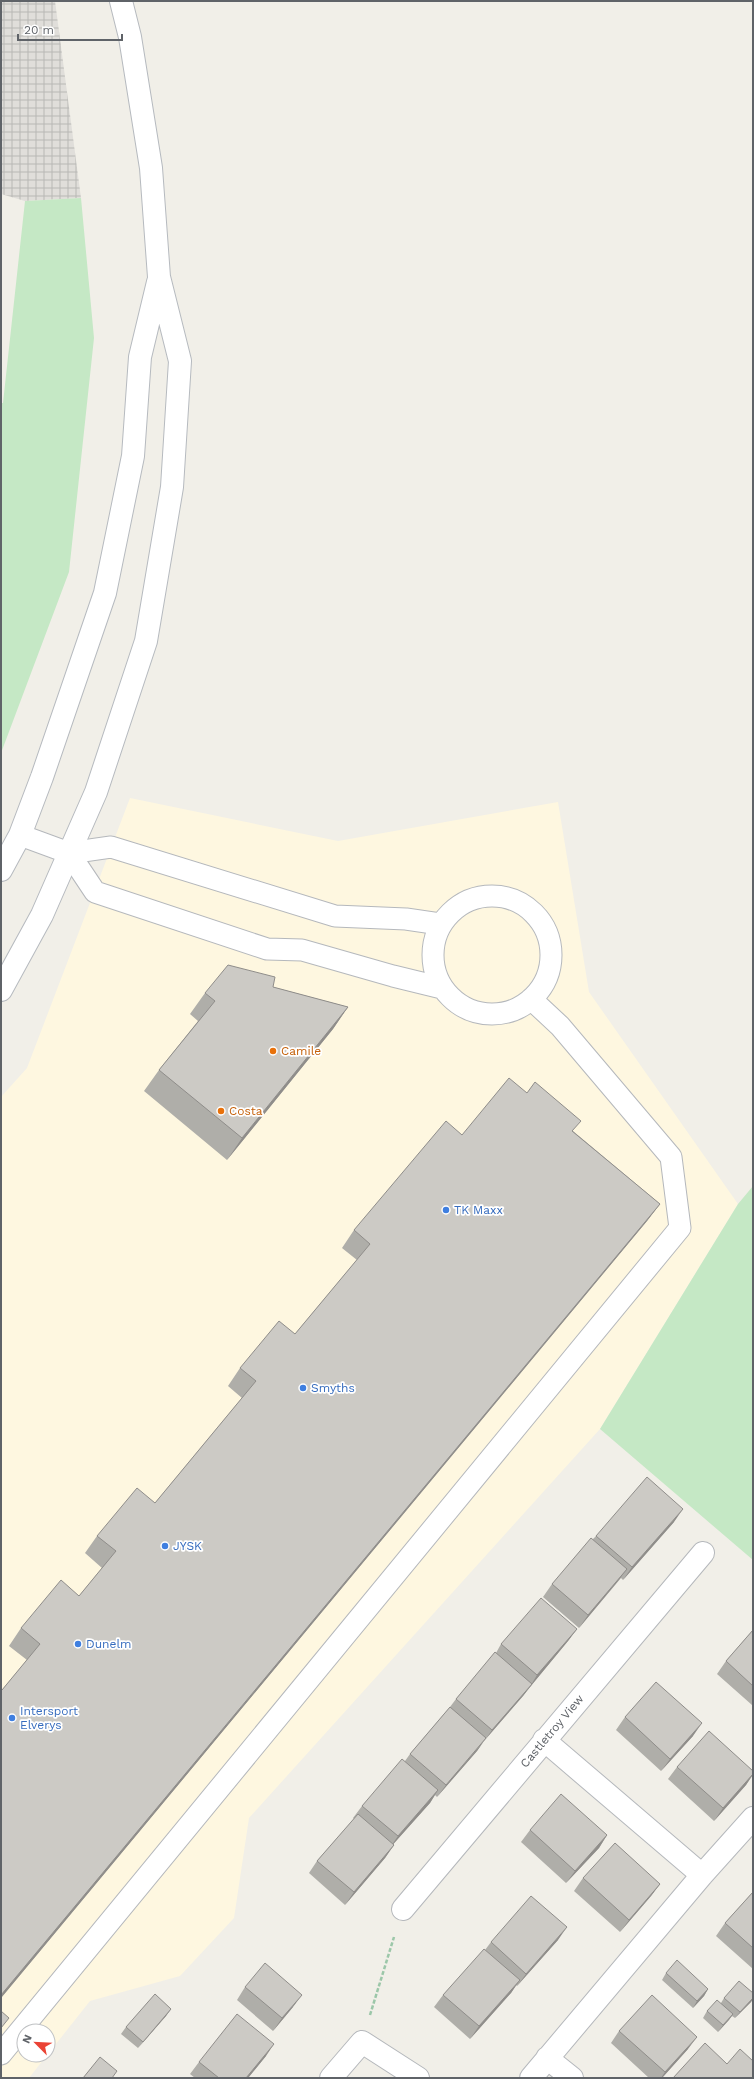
<svg xmlns="http://www.w3.org/2000/svg" width="754" height="2079" font-family="'Work Sans',sans-serif">
<style>
.commercial{fill:#fef7e0}
.industrial{fill:url(#industrial-grid)}
.green{fill:#c5e8c5}
.lines{fill:none;stroke-linecap:round;stroke-linejoin:round}
.service-casing{stroke:#b5b8bc;stroke-width:23}
.minor-casing{stroke:#b5b8bc;stroke-width:24}
.secondary-casing{stroke:#b6babf;stroke-width:24}
.path{stroke:#9cc7a9;stroke-width:2.5;stroke-dasharray:4 2;stroke-linecap:butt}
.service{stroke:#fff;stroke-width:21}
.minor{stroke:#fff;stroke-width:22}
.secondary{stroke:#fff;stroke-width:22}
.wall{fill:#afaea9}
.shaded-wall{fill:#8f8d8a}
.building{fill:#cccac5;stroke:#8f8d8a}
.food-dot{fill:#e8710a;stroke:#fff;stroke-width:1.5}
.shop-dot{fill:#3f7fe0;stroke:#fff;stroke-width:1.5}
.labels{text-anchor:middle;dominant-baseline:central;stroke-width:3.5;stroke-linejoin:round;paint-order:stroke}
.food-label{font-size:12px;fill:#c56008;stroke:#fff;text-anchor:start}
.shop-label{font-size:12px;fill:#366cbe;stroke:#fff;text-anchor:start}
.street-label{font-size:12px;fill:#5f6368;stroke:#fff}
</style>
<defs>
<pattern id="industrial-grid" width="8" height="8" patternUnits="userSpaceOnUse"><rect width="8" height="8" fill="#e0deda"/><path d="M0 4h8M4 0v8" fill="none" stroke="#b9b8b5"/></pattern>
</defs>
<rect width="100%" height="100%" fill="#f1efe8"/>
<path class="commercial" d="M130,798l208,43 220,-39 31,190 149,212 -138,225 -351,389 -15,100 -54,58 -90,25 -42,53v-23h-24v24h23l-18,23h-28v-981l26,-29z"/>
<path class="industrial" d="M1,1h54l26,197 -56,3 -24,-7z"/>
<path class="green" d="M81,198l13,140 -25,234 -68,181v-350h2l22,-202z
M753,1186v374l-153,-131 138,-225z"/>
<g class="lines">
<g class="service-casing">
<path id="service" d="M20,835l49,18 42,-6 224,69 71,3 34,5
M69,853l26,39 172,57 35,1 91,26 49,12
M433 955a59 59 0 1 1 118 0a59 59 0 1 1-118 0Z
M1,2054l679,-826 -9,-71 -111,-131 -29,-27"/>
</g>
<g class="minor-casing">
<path id="minor" d="M544,1740l158,135
M403,1909l300,-356
M547,2058l25,20
M331,2078l31,-36 56,36
M531,2078l171,-203 51,-57"/>
</g>
<g class="secondary-casing">
<path id="secondary" d="M1,870l19,-35 22,-58 63,-184 28,-137 7,-99 18,-75
M1,990l41,-75 54,-123 50,-151 26,-154 8,-126 -21,-84 -8,-109 -21,-131 -9,-36"/>
</g>
<path class="path" d="M370,2015l24,-78"/>
<use href="#service" class="service"/>
<use href="#minor" class="minor"/>
<use href="#secondary" class="secondary"/>
</g>
<path class="wall" d="M273,987l75,20 -15,22 -106,131 -83,-69 15,-21 39,-49 -8,-7 15,-21z
M573,1131l87,73 -13,17 -646,777v-309l1,1 25,-30 -18,-14 12,-18 58,-32 23,-28 -17,-15 12,-17 58,-33 87,-105 -14,-12 12,-18 55,-34 62,-74 -15,-12 12,-18 108,-95z
M674,1522l-51,58 -2,-2 -42,50 -36,-31 9,-13 41,-45 3,-3z
M577,1629l-9,12 -38,46 -7,9 -39,45 -7,10 -40,46 -2,-2 -5,8 -37,41 1,1 -9,13 -40,47 -36,-32 8,-12 37,-42 -1,-1 9,-12 43,-45 5,-7 40,-47 6,-8 40,-46 5,-9z
M753,1630v75h-1l-35,-31 9,-13z
M625,1717l68,19 -32,35 -45,-41z
M677,1767l76,4v4l-7,10 -32,36 -46,-42z
M530,1830l77,5 -8,13 -33,35 -45,-41z
M583,1878l77,6 -9,12 -31,36 -46,-41z
M753,1892v77l-37,-33 9,-13z
M558,1940l-41,46 -1,-1 -5,8 -41,46 -36,-32 9,-12 42,-45 6,-8z
M666,1973l42,16 -4,7 -11,12 -31,-28z
M245,1987l48,20 -20,24 -36,-31z
M753,1993v6l-2,3 -16,16 -3,-2 -14,16 -15,-14 4,-7 14,-8 3,-5z
M171,2009l-5,7 -28,32 -17,-14 5,-7z
M619,2031l69,18 -26,29h-13l-38,-35z
M266,2056l-18,22h-53l-5,-4 9,-12z"/>
<path class="shaded-wall" d="M348,1007l-15,22 -106,131 15,-22z
M660,1204l-13,17 -646,777v-3z
M683,1509l-9,13 -51,58 9,-13z
M627,1569l-9,12 -39,47 9,-13z
M577,1629l-9,12 -38,46 -7,9 -39,45 -7,10 -40,46 9,-12 39,-45 7,-10 39,-45 6,-10z
M702,1723l-9,13 -32,35 9,-12z
M753,1774l-7,11 -32,36 9,-13z
M438,1790l-8,13 -41,46 9,-13z
M607,1835l-8,13 -33,35 9,-12z
M394,1845l-9,13 -40,47 9,-13z
M660,1884l-9,12 -31,36 9,-12z
M567,1927l-9,13 -41,46 9,-12z
M520,1980l-9,13 -41,46 9,-13z
M708,1989l-4,7 -11,12 4,-7z
M302,1995l-9,12 -20,24 9,-13z
M753,1998l-2,4 -16,16 5,-6z
M171,2009l-5,7 -28,32 5,-6z
M733,2014l-4,6 -11,12 5,-7z
M697,2037l-9,12 -26,29h-1l4,-6z
M274,2044l-8,12 -18,22h-2z"/>
<path class="building" d="M228,965l47,12 -2,10 75,20 -106,131 -83,-68 56,-69 -10,-8z
M509,1078l18,15 8,-11 46,39 -9,10 88,73 -659,791v-306l1,1 38,-46 -19,-16 40,-48 18,16 37,-45 -19,-15 40,-48 18,15 101,-122 -16,-13 39,-47 16,13 75,-90 -16,-14 92,-109 16,14z
M647,1477l36,32 -51,58 -36,-31z
M591,1538l36,31 -39,46 -36,-31z
M541,1598l36,31 -40,46 -36,-31z
M753,1630v56l-27,-25z
M495,1652l37,32 -40,46 -36,-31z
M656,1682l46,41 -32,36 -45,-42z
M450,1707l36,31 -40,47 -36,-31z
M709,1731l44,40v3l-30,34 -46,-41z
M402,1759l36,31 -40,46 -36,-30z
M561,1794l46,41 -32,36 -45,-41z
M358,1814l36,31 -40,47 -37,-31z
M615,1843l45,41 -31,36 -46,-42z
M753,1892v56l-28,-25z
M531,1896l36,31 -41,47 -35,-32z
M484,1949l36,31 -41,46 -36,-31z
M677,1960l31,29 -11,12 -31,-28z
M265,1963l37,32 -20,23 -37,-31z
M739,1981l14,12v5l-13,14 -16,-14z
M155,1994l16,15 -28,33 -17,-15z
M652,1995l45,42 -32,35 -46,-41z
M717,2000l16,14 -10,11 -16,-14z
M1,2011l8,7 -8,10z
M237,2014l37,30 -28,34h-27l-20,-16z
M705,2043l22,21 13,-15 13,12v17h-80z
M100,2057l17,14 -5,7h-29z"/>
<g class="food-dot">
<circle cx="273" cy="1051" r="4"/>
<circle cx="221" cy="1111" r="4"/>
</g>
<g class="shop-dot">
<circle cx="446" cy="1210" r="4"/>
<circle cx="303" cy="1388" r="4"/>
<circle cx="165" cy="1546" r="4"/>
<circle cx="78" cy="1644" r="4"/>
<circle cx="12" cy="1718" r="4"/>
</g>
<g class="labels">
<g class="food-label">
<text x="281" y="1051">Camile</text>
<text x="229" y="1111">Costa</text>
</g>
<g class="shop-label">
<text x="454" y="1210">TK Maxx</text>
<text x="311" y="1388">Smyths</text>
<text x="173" y="1546">JYSK</text>
<text x="86" y="1644">Dunelm</text>
<text x="20" y="1711">Intersport<tspan x="20" dy="14">Elverys</tspan></text>
</g>
<g class="street-label">
<text transform="translate(552 1731) rotate(-50)">Castletroy View</text>
</g>
</g>
<rect width="754" height="2079" fill="none" stroke="#5f6368" stroke-width="4"/>
<g transform="translate(36 2043) rotate(294)"><circle r="19" fill="#ffffff" stroke="#bfc1c3"/>
<path d="M0-3L7 15L0 10L-7 15Z" fill="#ea4335"/>
<text y="-6" font-size="11" font-weight="bold" text-anchor="middle" fill="#5f6368">N</text>
</g>
<path d="M18 34v6h104v-6" fill="none" stroke="#5f6368" stroke-width="2"/>
<text x="24" y="34" font-size="12" fill="#5f6368" stroke="#ffffff" stroke-width="3" paint-order="stroke">20 m</text>
</svg>
